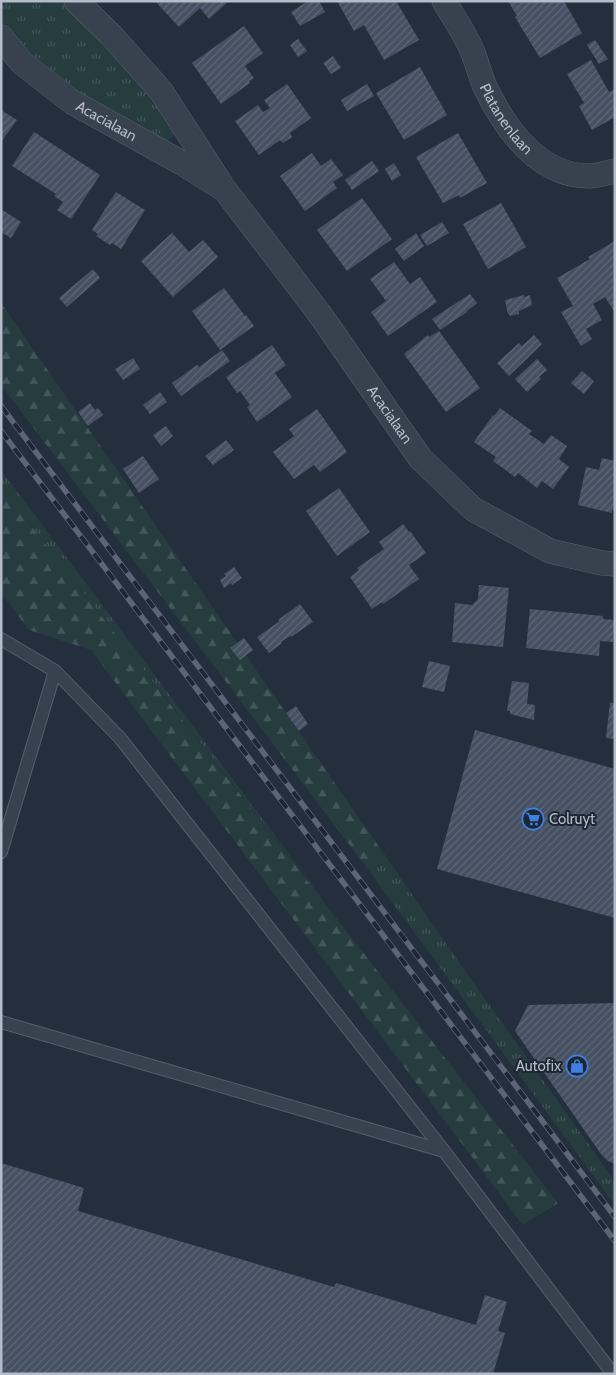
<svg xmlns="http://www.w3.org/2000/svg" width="616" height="1375" font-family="Cabin,sans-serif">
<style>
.grass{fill:url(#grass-tufts)}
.forest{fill:url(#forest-firs)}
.building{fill:url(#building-hatch)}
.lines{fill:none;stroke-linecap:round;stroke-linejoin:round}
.lane-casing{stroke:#565f6c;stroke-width:14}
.street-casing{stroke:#565f6c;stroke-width:25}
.lane{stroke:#38414e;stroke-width:12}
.street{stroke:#38414e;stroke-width:24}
.rail-casing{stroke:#5a6575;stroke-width:5.5}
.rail{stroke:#1d2633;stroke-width:4;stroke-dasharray:11;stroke-linecap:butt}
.labels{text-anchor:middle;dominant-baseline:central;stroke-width:4;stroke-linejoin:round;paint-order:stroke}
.street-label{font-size:15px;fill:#b4bcc9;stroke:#1d2633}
.poi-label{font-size:15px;fill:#b4bcc9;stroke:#1d2633;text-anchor:start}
</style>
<defs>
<pattern id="grass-tufts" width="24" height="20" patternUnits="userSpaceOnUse" patternTransform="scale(1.25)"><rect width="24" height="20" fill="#263c3f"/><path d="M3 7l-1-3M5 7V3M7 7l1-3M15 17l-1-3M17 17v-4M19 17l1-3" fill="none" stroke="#435659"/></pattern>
<pattern id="forest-firs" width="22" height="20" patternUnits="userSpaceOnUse" patternTransform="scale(1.25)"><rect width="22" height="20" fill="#263c3f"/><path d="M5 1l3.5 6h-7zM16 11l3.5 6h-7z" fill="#435659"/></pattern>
<pattern id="building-hatch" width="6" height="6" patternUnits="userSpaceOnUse" patternTransform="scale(1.25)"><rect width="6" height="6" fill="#455162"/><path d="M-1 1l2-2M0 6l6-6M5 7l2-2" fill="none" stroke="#5d6877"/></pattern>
</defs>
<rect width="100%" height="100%" fill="#242f3e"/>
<path class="grass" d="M1,1h62l46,42 57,66 10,24 -10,10 -76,-43 -28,-20 -32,-27 -29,-32z
M1,470l326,435 -326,-418z
M382,851l93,134 97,136 43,61v23l-251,-341z"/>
<path class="forest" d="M1,303l381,548 -18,13 -363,-479z
M1,487l557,716 -35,22 -432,-575 -62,-20 -28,-37z"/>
<path class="building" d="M155,1h74l-20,18 -9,-11 -21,19z
M308,1h11l6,11 -25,14 -9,-14z
M337,1h59l23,39 -35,20 -20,-35 -10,6z
M508,1h56l18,32 -42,25 -25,-41 2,-1z
M244,26l19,27 -18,13 9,12 -5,3 1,2 -29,21 -29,-41z
M298,39l9,12 -9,6 -8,-12z
M595,40l13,19 -9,5 -12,-19z
M333,56l8,12 -10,6 -8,-11z
M591,60l18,32 6,-3v28l-23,13 -13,-24 5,-3 -17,-29z
M420,67l27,48 -43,25 -28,-47z
M287,84l24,34 -21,15 2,4 -9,6 -3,-3 -21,15 -24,-34 23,-16 5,7 7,-4 -6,-8z
M367,84l7,12 -27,15 -6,-11z
M1,110l16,10 -16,22z
M34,132l66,43 -29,44 -14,-9 6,-8 -9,-6 2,-2 -44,-28z
M458,133l29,50 -27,15 -1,-3 -16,8 -27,-46z
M312,153l9,13 10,-7 12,16 -10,7 4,6 -32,23 -25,-35z
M372,161l7,10 -27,19 -7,-10z
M394,163l7,12 -9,6 -7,-12z
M116,192l29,18 -24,39 -9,-6 -2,2 -14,-9 2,-2 -6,-4z
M362,198l30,41 -45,32 -30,-41z
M501,203l25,44 -38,22 -25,-45z
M1,209l20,13 -10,16 -10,-6z
M442,222l7,11 -22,13 -7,-11z
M172,233l17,19 14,-12 15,17 -45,40 -32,-36z
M416,233l8,13 -20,15 -9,-12z
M615,241v72l-10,-16 -12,7 9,16 -16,9 6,10 -11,7 -20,-34 12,-6 -16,-28 33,-19 -2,-2z
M394,262l16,22 10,-7 17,25 -49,34 -17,-24 15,-11 -16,-22z
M93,269l7,9 -33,29 -8,-9z
M224,288l21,28 1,-1 8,11 -34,24 -28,-39z
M470,294l7,9 -11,9h1l-27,18 -8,-11z
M524,295v2l6,-2 2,10 -13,6v3l-9,2 -1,-2h-1l-3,-14z
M439,331l41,57 -34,24 -42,-58 24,-19 1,2z
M534,335l8,9 -33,32 -12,-13 22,-20 3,3z
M272,345l14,20 -11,8 17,24 -35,25 -10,-15 3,-2 -10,-14 -3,2 -11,-16z
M222,350l8,11 -49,35 -9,-13 25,-18 2,2z
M133,358l7,11 -17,11 -8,-11z
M537,359l10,11 -8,7 2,2 -14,13 -12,-13z
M582,371l12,10 -10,13 -13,-11z
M160,392l7,10 -17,12 -7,-9z
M90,403l5,7 3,-2 5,7 -15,11 -10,-14z
M500,408l32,23 -3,3 15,10 7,-9 16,11 -8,13 10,8 -16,22 -11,-8 -5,7 -19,-15 -3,4 -22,-16 3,-4 -22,-15 19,-27 1,1z
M317,409l30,43 -27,20 -6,-7 -20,14 -21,-27 21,-16 -5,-7z
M166,426l7,10 -12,10 -8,-11z
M226,440l8,10 -21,15 -8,-9z
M143,456l16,23 -20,14 -16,-24z
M602,458l13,3v50l-3,-1v3l-34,-8 8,-38 13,3z
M339,488l31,44 -33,24 -31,-45z
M403,524l6,8 1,-1 16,22 -17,12 10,14 -36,25 -1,-2 -10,7 -22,-32 9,-7 -2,-2 27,-19 -5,-7z
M234,567l8,11 -10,7 -1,-2 -7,5 -4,-8 6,-4 -2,-2z
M479,585l30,3 -6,59 -51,-5 3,-39 17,2 6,-6z
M300,604l13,18 -22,15 -1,-1 -9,6 1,1 -13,10 -12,-16 23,-16 -2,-1z
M530,609l73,7v3l12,1 -2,22 -13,-1 -1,15 -73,-8z
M244,638l9,12 -13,10 -10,-12z
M429,661l21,5 -6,26 -22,-5z
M512,681l17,2 -2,21 8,1 -1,15 -24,-6v-3h-3z
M610,703h5v36l-9,-1z
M296,706l12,18 -9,7 -13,-18z
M475,730l140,39v149l-178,-49z
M615,1003v161l-7,-3 -7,-7 -86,-123 13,-26z
M1,1163l83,25 -6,23 256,76 2,-4 140,42 9,-30 22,7 -9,29 7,2 -12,41h-492z"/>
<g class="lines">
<g class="lane-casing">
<path id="lane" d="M1,639l54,32
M1,852l54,-181 65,67 324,413 169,223
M1,1022l443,129"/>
</g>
<g class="street-casing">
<g id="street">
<path d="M76,1l35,34 50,56 60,93"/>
<path id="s1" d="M444,1c8,14 18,28 25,43 7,13 10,29 16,43 20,41 52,89 104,89 8,0 17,-3 26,-5"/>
<path id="s2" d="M1,37l21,26 50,39 110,61 43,27 94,123 101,145 53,51 77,42 52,12 13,1"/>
</g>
</g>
<use href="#lane" class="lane"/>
<use href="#street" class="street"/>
<g class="rail-casing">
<path id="rail" d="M1,406l614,811
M1,431l614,810"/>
</g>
<use href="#rail" class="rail"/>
</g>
<defs>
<g id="supermarket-ring" transform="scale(1.125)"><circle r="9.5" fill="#1d2633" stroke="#3f7fe0" stroke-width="1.5"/><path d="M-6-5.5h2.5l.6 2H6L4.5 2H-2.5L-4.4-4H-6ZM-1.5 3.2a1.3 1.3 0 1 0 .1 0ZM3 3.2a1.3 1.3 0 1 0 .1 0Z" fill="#3f7fe0"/></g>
<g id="shop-ring" transform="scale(1.125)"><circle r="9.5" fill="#1d2633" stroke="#3f7fe0" stroke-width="1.5"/><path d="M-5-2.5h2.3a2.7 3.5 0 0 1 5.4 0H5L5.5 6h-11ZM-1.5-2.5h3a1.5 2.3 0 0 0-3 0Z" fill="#3f7fe0"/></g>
</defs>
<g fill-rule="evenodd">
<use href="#supermarket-ring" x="533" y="819"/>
<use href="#shop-ring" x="577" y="1066"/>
</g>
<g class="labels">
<g class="street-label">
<text stroke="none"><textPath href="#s1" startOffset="134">Platanenlaan</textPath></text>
<text stroke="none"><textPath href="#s2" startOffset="136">Acacialaan</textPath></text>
<text stroke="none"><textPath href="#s2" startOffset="552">Acacialaan</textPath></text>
</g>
<g class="poi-label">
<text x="549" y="819">Colruyt</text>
<text x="561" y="1066" text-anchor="end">Autofix</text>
</g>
</g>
<rect width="616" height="1375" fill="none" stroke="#b4bcc9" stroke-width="5"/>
</svg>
